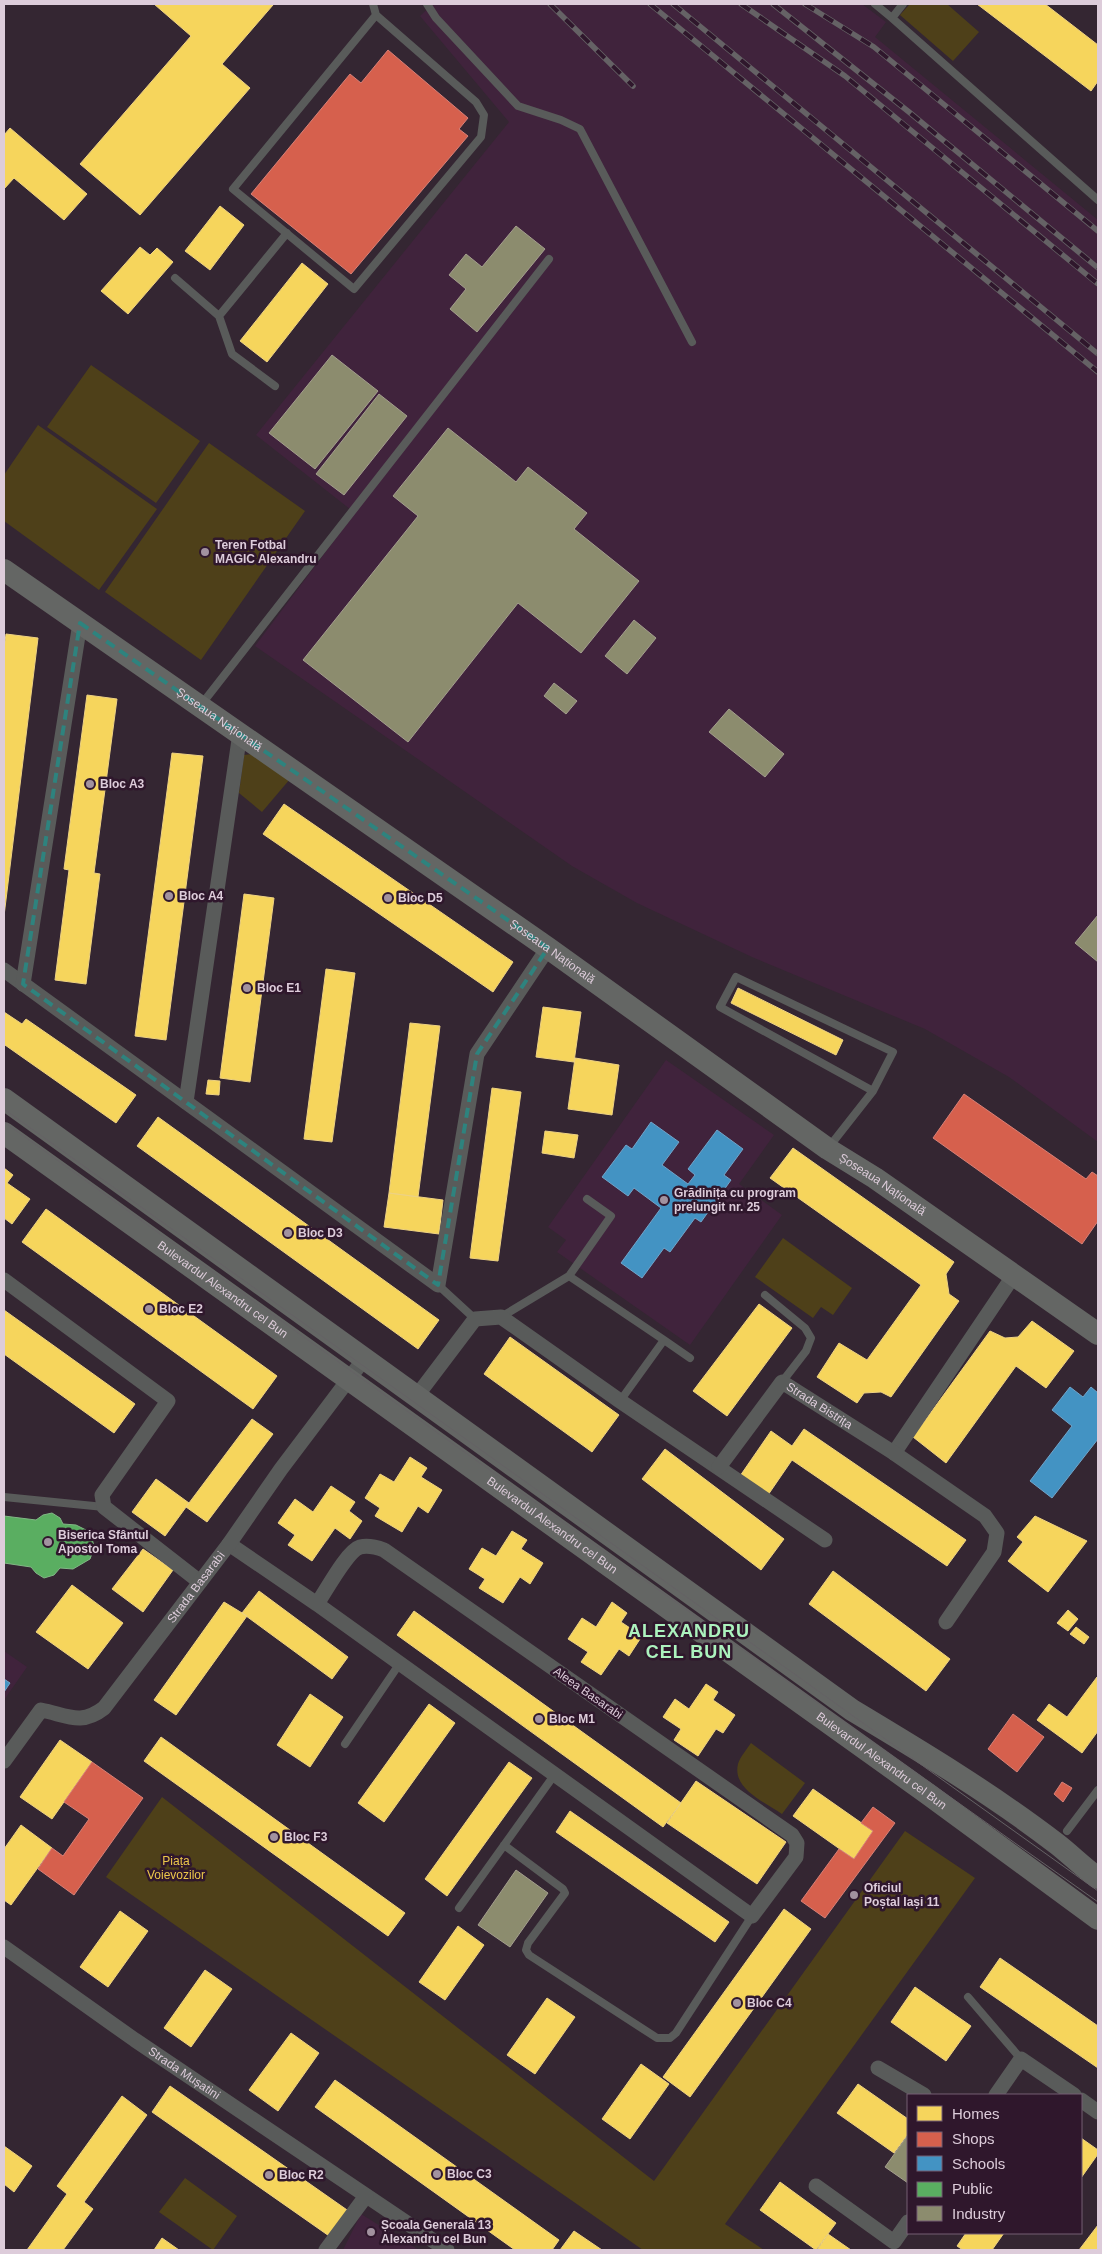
<svg xmlns="http://www.w3.org/2000/svg" width="1102" height="2254" font-family="Helvetica,sans-serif">
<style>
.built{fill:#40233c}
.green{fill:#4e4019}
.homes{fill:#f6d55c;stroke:#eed282}
.shops{fill:#d6604d;stroke:#d88077}
.schools{fill:#4393c3;stroke:#71a4ca}
.public{fill:#5aae61;stroke:#81b785}
.industry{fill:#8c8c6e;stroke:#a49f8e}
.lines{fill:none;stroke-linecap:round;stroke-linejoin:round}
.lane{stroke:#595b5a;stroke-width:8}
.street{stroke:#595b5a;stroke-width:15}
.secondary{stroke:#646664;stroke-width:22}
.tram{stroke:#656265;stroke-width:1}
.rail-casing{stroke:#656265;stroke-width:5.5}
.rail{stroke:#2f172c;stroke-width:4;stroke-dasharray:11;stroke-linecap:butt}
.marked{fill:none;stroke:#2e837e;stroke-width:4;stroke-dasharray:10 6;stroke-linejoin:round}
.poi-dot{fill:#a2929f;stroke:#2f172c;stroke-width:2}
.labels{text-anchor:middle;dominant-baseline:central;stroke-width:5;stroke-linejoin:round;paint-order:stroke}
.poi-label{font-size:12px;font-weight:bold;fill:#ddccda;stroke:#2f172c;text-anchor:start}
.street-label{font-size:12px;fill:#ddccda;stroke:#2f172c}
.park-label{font-size:12px;fill:#ecc74a;stroke:#2f172c}
.district-label{font-size:18px;font-weight:bold;letter-spacing:1px;fill:#acf2be;stroke:#2f172c}
</style>
<rect width="100%" height="100%" fill="#342632"/>
<path class="built" d="M433,4h429l24,18 -11,15 223,183v922l-89,-65 -84,-48 -173,-72 -115,-54 -65,-37 -317,-220 100,-133 -99,-78 253,-313 -89,-106z
M666,1060l108,75 -35,49 43,31 -92,130 -133,-93 9,-12 -18,-13z
M4,1651l23,16 -23,33z
M361,2214l58,36h-76z"/>
<path class="green" d="M910,4h37l32,28 -26,29 -53,-46z
M91,365l109,76 -44,62 -109,-76z
M38,425l119,84 -58,81 -95,-69v-46z
M209,443l96,68 -104,149 -96,-68z
M259,753l31,26 -28,33 -23,-19 5,-38z
M783,1238l69,50 -19,27 -12,-8 -8,11 -58,-41z
M751,1743l54,40 -23,31c-17,-12 -50,-25 -44,-50 2,-7 9,-15 13,-21z
M162,1797l492,384 251,-350 70,47 -250,346 39,26h-121l-537,-373z
M185,2178l52,38 -24,34 -54,-38z"/>
<path class="homes" d="M154,4l119,1 -51,59 28,24 -110,127 -60,-51 111,-128z
M977,4h68l53,41v36l-7,10z
M10,128l77,66 -23,26 -50,-42 -10,11v-54z
M220,206l24,19 -34,45 -25,-19z
M140,247l10,8 7,-7 16,14 -45,52 -27,-23z
M302,263l26,21 -61,78 -27,-21z
M6,634l32,4 -34,278v-267z
M87,695l30,4 -23,174 6,1 -14,110 -31,-4 14,-110 -5,-1z
M172,753l31,3 -37,284 -31,-4z
M284,804l229,158 -20,30 -230,-158z
M244,894l30,4 -24,184 -30,-4z
M326,969l29,4 -23,169 -28,-3z
M738,988l105,52 -7,15 -105,-52z
M543,1007l38,5 -7,50 -38,-5z
M4,1012l18,12 4,-5 110,76 -20,28 -111,-78 -1,2z
M410,1023l30,3 -22,171 -29,-4z
M575,1058l44,7 -7,50 -44,-6z
M208,1080l12,1 -1,14 -13,-1z
M492,1088l29,4 -23,169 -28,-3z
M158,1117l281,203 -21,29 -281,-203z
M545,1131l33,4 -4,23 -32,-5z
M793,1148l161,114 -8,12 3,20 10,7 -68,96 -10,-5 -17,1 -7,10 -40,-26 22,-34 28,17 54,-75 -151,-107z
M4,1168l9,7 -6,8 23,16 -18,25 -8,-6z
M389,1193l54,7 -4,34 -55,-7z
M46,1209l231,167 -24,33 -231,-167z
M759,1304l33,24 -65,88 -34,-25z
M4,1310l131,94 -21,29 -110,-79z
M1032,1321l42,30 -28,37 -30,-22 -70,97 -33,-26 77,-106 15,7 13,-1z
M510,1337l109,78 -27,37 -108,-78z
M252,1419l21,15 -66,88 -21,-15z
M804,1429l162,111 -19,26 -155,-106 -24,35 -28,-19 31,-45 21,15z
M665,1449l119,90 -23,31 -119,-91z
M410,1457l17,11 -6,9 21,13 -14,23 -10,-7 -16,26 -27,-16 5,-8 -15,-10 15,-24 14,8z
M156,1479l33,24 -24,33 -33,-24z
M331,1486l24,16 -6,9 13,10 -12,18 -15,-11 -23,33 -24,-16 7,-10 -17,-12 17,-24 18,13z
M1035,1516l52,25 -39,51 -40,-31 15,-19 -6,-5z
M512,1531l15,9 -6,9 22,14 -13,21 -10,-7 -17,26 -24,-15 6,-9 -16,-10 13,-21 14,8z
M143,1549l30,21 -30,42 -31,-23z
M833,1571l117,88 -24,32 -117,-87z
M72,1585l51,38 -35,46 -52,-37z
M259,1591l89,66 -16,22 -90,-66z
M224,1602l23,14 -71,99 -22,-15z
M612,1602l15,11 -6,9 21,14 -13,20 -10,-7 -18,26 -20,-13 7,-10 -20,-13 14,-21 14,9z
M1068,1610l10,9 -10,12 -11,-8z
M414,1611l267,192 -18,24 -266,-192z
M1076,1627l13,10 -5,7 -14,-10z
M1097,1677l1,54 -16,22 -45,-33 12,-16 18,13z
M706,1684l12,8 -5,8 22,15 -12,18 -7,-4 -18,27 -24,-16 7,-11 -18,-12 12,-18 14,10z
M310,1694l33,23 -33,50 -33,-22z
M429,1704l26,19 -71,99 -26,-19z
M161,1737l244,176 -17,23 -244,-175z
M60,1740l32,22 -40,57 -32,-22z
M509,1762l23,16 -85,118 -22,-17z
M696,1781l90,61 -29,42 -90,-61z
M813,1789l60,42 -19,28 -61,-43z
M570,1811l159,111 -14,20 -159,-110z
M21,1825l31,23 -41,57 -7,-5v-51z
M784,1909l27,20 -121,168 -27,-20z
M120,1911l28,20 -40,56 -28,-20z
M458,1926l26,19 -39,55 -26,-18z
M1000,1958l98,68v42l-118,-81z
M205,1970l27,19 -41,58 -27,-19z
M915,1987l56,39 -25,35 -55,-39z
M547,1998l28,19 -40,57 -28,-19z
M291,2033l28,20 -41,58 -29,-21z
M641,2064l28,20 -39,55 -28,-20z
M335,2080l224,160 -7,10h-37l-200,-143z
M858,2084l50,35v15l-14,19 -57,-40z
M170,2086l180,126 -18,26 -180,-126z
M122,2096l25,19 -63,87 9,7 -30,41h-36l40,-56 -10,-8z
M1081,2138l17,12v4l-17,24z
M4,2146l28,20 -18,26 -10,-8z
M780,2182l56,41 -20,27 -56,-40z
M1098,2225v25h-19z
M574,2231l28,19h-42z
M966,2233h38l-12,17h-29l-6,-4z
M828,2234l23,16h-34z
M162,2238l17,12h-25z"/>
<path class="shops" d="M388,50l80,68 -9,11 9,7 -117,138 -100,-80 99,-120 11,9z
M964,1094l122,85 6,-7 6,4v45l-16,23 -149,-106z
M1013,1714l31,23 -27,35 -29,-23z
M92,1762l51,36 -69,97 -36,-26 14,-21 11,8 26,-37 -25,-17z
M1062,1782l10,6 -9,14 -9,-8z
M873,1807l22,16 -70,95 -24,-17 38,-52 15,10 19,-28 -12,-8z"/>
<path class="schools" d="M651,1122l28,20 -17,23 26,19 7,-9 -7,-6 29,-39 26,19 -19,26 7,5 -30,42 -6,-4 -25,34 -6,-4 -22,30 -21,-15 40,-55 -27,-20 -6,8 -26,-19 24,-32 6,4z
M1070,1387l13,10 8,-10 7,6v46l-46,59 -22,-17 42,-55 -20,-16z
M4,1679l6,4 -6,9z"/>
<path class="public" d="M52,1513l8,5 3,6 13,1 10,5 6,7 2,11 -4,11 -17,10 -13,-1 -6,7 -10,3 -8,-5 -5,-6 -27,-4v-47l32,4 7,-5z"/>
<path class="industry" d="M516,226l29,23 -68,83 -27,-23 16,-20 -17,-14 17,-21 16,13z
M332,355l46,36 -63,78 -46,-36z
M379,394l28,22 -63,79 -28,-21z
M448,428l68,54 12,-15 59,46 -13,16 65,52 -58,72 -63,-50 -110,139 -105,-82 115,-144 -25,-20z
M634,620l22,18 -29,36 -22,-18z
M554,683l23,18 -11,13 -22,-18z
M729,709l55,45 -19,23 -56,-45z
M1098,915v47l-23,-19z
M516,1870l32,23 -38,54 -32,-22z
M908,2135v48l-23,-16z"/>
<g class="lines">
<path class="lane" d="M373,4l3,11 100,87 8,13 -3,22 -127,152 -121,-100 143,-174
M427,4l9,14 82,88 43,14 19,9 112,213
M875,4l17,14 11,-14
M892,18l206,182
M175,278l44,38 13,38 43,32
M219,316l68,-83
M201,705l348,-446
M829,1147l44,-56 20,-39 -157,-75 -16,30 153,84
M569,1276l42,-60 -24,-17
M438,1285l37,34
M765,1295l40,33 6,10 -5,13 -24,31
M501,1317l68,-41 95,64 -44,61
M664,1340l26,18
M4,1497l100,10
M345,1744l55,-81
M1067,1831l31,-41
M504,1845l59,44 2,4 -37,50 -2,7 3,5 128,83h13l6,-5 76,-117
M459,1908l96,-134
M968,1997l53,62"/>
<g class="street">
<path d="M4,970l434,315 39,-231 71,-106"/>
<path d="M23,984l57,-361"/>
<path d="M186,1102l54,-369"/>
<path d="M4,1280l164,121 -66,94 2,12 96,75"/>
<path d="M416,1397l59,-78 26,-2 119,84 205,139"/>
<path d="M894,1453l120,-178"/>
<path id="s1" d="M719,1467l63,-85 112,71 91,63 12,17 -3,19 -48,70"/>
<path d="M229,1544l88,60 435,312 44,-59 1,-14 -5,-8 -408,-285c-8,-3 -16,-5 -24,-3 -13,4 -34,44 -43,57"/>
<path id="s2" d="M4,1761l37,-51c26,5 40,16 63,-2l125,-164 52,-75 83,-110"/>
<path id="s3" d="M4,1947l131,93 312,210"/>
<path d="M878,2068l46,27"/>
<path d="M996,2095l25,-36 53,36"/>
<path d="M1081,2100l17,12"/>
<path d="M816,2186l78,56 14,-20"/>
<path d="M326,2250l40,-54"/>
</g>
<g class="secondary">
<path id="s4" d="M4,570l544,378 280,201 47,29 223,156"/>
<path d="M4,1099l848,611c70,42 140,84 205,134 14,11 27,24 41,34"/>
<path id="s5" d="M4,1133l924,661 170,125"/>
</g>
<path class="tram" d="M4,1109l1094,782
M4,1122l428,307 666,473"/>
<g class="rail-casing">
<path id="rail" d="M550,4l83,82
M650,4l448,368
M673,4l425,350
M741,4l104,72 253,208
M773,4l136,108 189,156
M805,4l69,43 224,184"/>
</g>
<use href="#rail" class="rail"/>
</g>
<path class="marked" d="M80,623l468,325 -71,106 -39,231 -415,-301z"/>
<g class="poi-dot">
<circle cx="205" cy="552" r="5"/>
<circle cx="90" cy="784" r="5"/>
<circle cx="169" cy="896" r="5"/>
<circle cx="388" cy="898" r="5"/>
<circle cx="247" cy="988" r="5"/>
<circle cx="664" cy="1200" r="5"/>
<circle cx="288" cy="1233" r="5"/>
<circle cx="149" cy="1309" r="5"/>
<circle cx="48" cy="1542" r="5"/>
<circle cx="539" cy="1719" r="5"/>
<circle cx="274" cy="1837" r="5"/>
<circle cx="854" cy="1895" r="5"/>
<circle cx="737" cy="2003" r="5"/>
<circle cx="437" cy="2174" r="5"/>
<circle cx="269" cy="2175" r="5"/>
<circle cx="371" cy="2232" r="5"/>
</g>
<g class="labels">
<g class="poi-label">
<text x="215" y="545">Teren Fotbal<tspan x="215" dy="14">MAGIC Alexandru</tspan></text>
<text x="100" y="784">Bloc A3</text>
<text x="179" y="896">Bloc A4</text>
<text x="398" y="898">Bloc D5</text>
<text x="257" y="988">Bloc E1</text>
<text x="674" y="1193">Grădinița cu program<tspan x="674" dy="14">prelungit nr. 25</tspan></text>
<text x="298" y="1233">Bloc D3</text>
<text x="159" y="1309">Bloc E2</text>
<text x="58" y="1535">Biserica Sfântul<tspan x="58" dy="14">Apostol Toma</tspan></text>
<text x="549" y="1719">Bloc M1</text>
<text x="284" y="1837">Bloc F3</text>
<text x="864" y="1888">Oficiul<tspan x="864" dy="14">Poștal Iași 11</tspan></text>
<text x="747" y="2003">Bloc C4</text>
<text x="447" y="2174">Bloc C3</text>
<text x="279" y="2175">Bloc R2</text>
<text x="381" y="2225">Școala Generală 13<tspan x="381" dy="14">Alexandru cel Bun</tspan></text>
</g>
<g class="street-label">
<text stroke="none"><textPath href="#s4" startOffset="262">Șoseaua Națională</textPath></text>
<text stroke="none"><textPath href="#s4" startOffset="668">Șoseaua Națională</textPath></text>
<text stroke="none"><textPath href="#s4" startOffset="1072">Șoseaua Națională</textPath></text>
<text stroke="none"><textPath href="#s5" startOffset="269">Bulevardul Alexandru cel Bun</textPath></text>
<text stroke="none"><textPath href="#s1" startOffset="150">Strada Bistrița</textPath></text>
<text stroke="none"><textPath href="#s5" startOffset="674">Bulevardul Alexandru cel Bun</textPath></text>
<text stroke="none"><textPath href="#s2" startOffset="281">Strada Basarabi</textPath></text>
<text transform="translate(588 1693) rotate(35)">Aleea Basarabi</text>
<text stroke="none"><textPath href="#s5" startOffset="1079">Bulevardul Alexandru cel Bun</textPath></text>
<text stroke="none"><textPath href="#s3" startOffset="220">Strada Mușatini</textPath></text>
</g>
<g class="park-label">
<text x="176" y="1861">Piața<tspan x="176" dy="14">Voievozilor</tspan></text>
</g>
<g class="district-label">
<text x="689" y="1631">ALEXANDRU<tspan x="689" dy="21">CEL BUN</tspan></text>
</g>
</g>
<rect width="1102" height="2254" fill="none" stroke="#ddccda" stroke-width="10"/>
<rect x="907" y="2094" width="175" height="140" fill="#2f172c" stroke="#755f72"/>
<rect x="917" y="2106" width="25" height="15" fill="#f6d55c" stroke="#755f72"/>
<text x="952" y="2119" font-size="15" fill="#ddccda">Homes</text>
<rect x="917" y="2132" width="25" height="15" fill="#d6604d" stroke="#755f72"/>
<text x="952" y="2144" font-size="15" fill="#ddccda">Shops</text>
<rect x="917" y="2156" width="25" height="15" fill="#4393c3" stroke="#755f72"/>
<text x="952" y="2169" font-size="15" fill="#ddccda">Schools</text>
<rect x="917" y="2182" width="25" height="15" fill="#5aae61" stroke="#755f72"/>
<text x="952" y="2194" font-size="15" fill="#ddccda">Public</text>
<rect x="917" y="2206" width="25" height="15" fill="#8c8c6e" stroke="#755f72"/>
<text x="952" y="2219" font-size="15" fill="#ddccda">Industry</text>
</svg>
